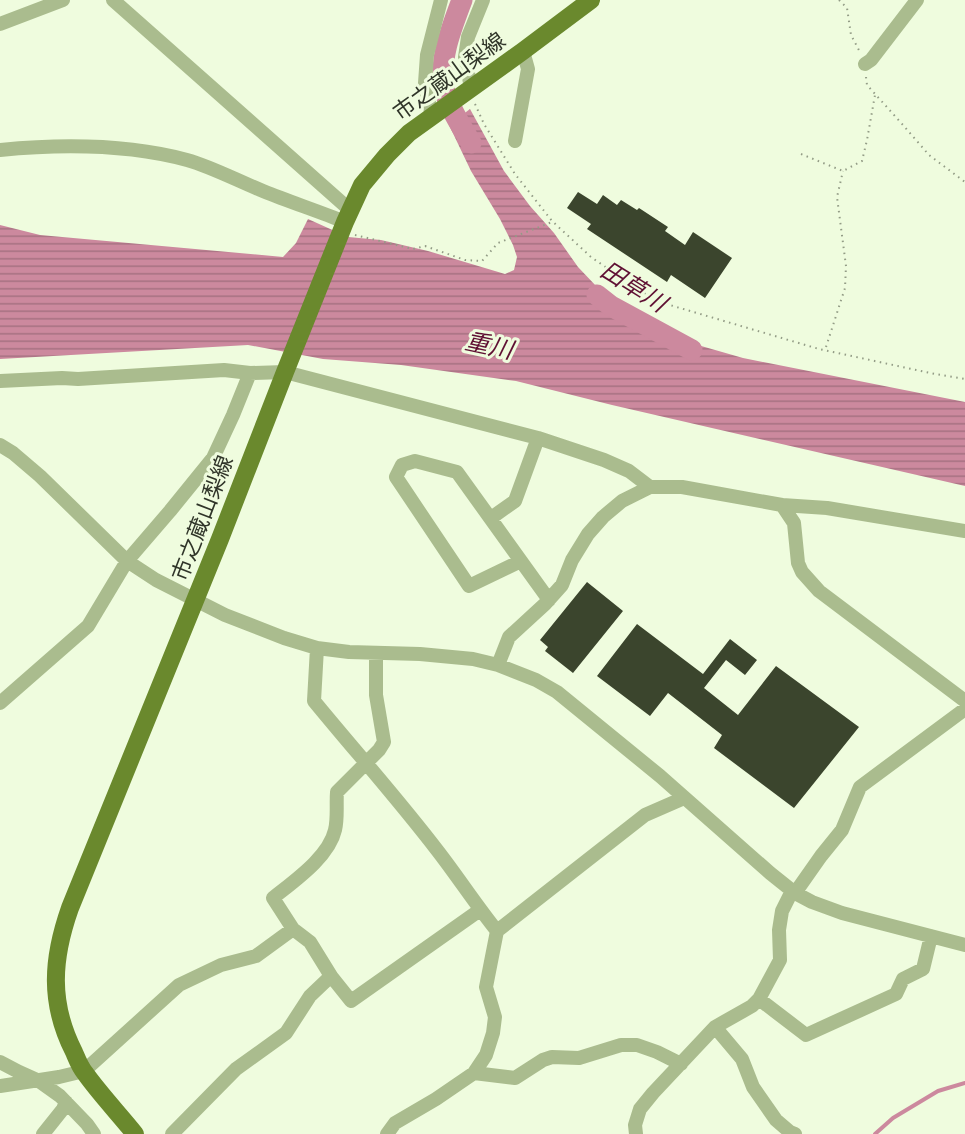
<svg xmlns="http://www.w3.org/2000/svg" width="965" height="1134" font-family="Mulish,'Noto Sans JP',sans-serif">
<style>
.water{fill:url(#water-rules)}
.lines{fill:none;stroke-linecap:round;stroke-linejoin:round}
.stream{stroke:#cc899e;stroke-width:4}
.river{stroke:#cc899e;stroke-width:21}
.building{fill:#3b452d}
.path{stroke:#939c86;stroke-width:2;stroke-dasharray:1.5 4.5;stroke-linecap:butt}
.minor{stroke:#aabc8e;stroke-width:14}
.major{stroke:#6a892d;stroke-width:18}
.labels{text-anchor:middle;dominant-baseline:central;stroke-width:6;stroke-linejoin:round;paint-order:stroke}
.street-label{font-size:22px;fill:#303529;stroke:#effcde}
.water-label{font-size:24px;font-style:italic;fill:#5f1033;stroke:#effcde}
</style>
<defs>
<pattern id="water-rules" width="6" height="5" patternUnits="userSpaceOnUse" patternTransform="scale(1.5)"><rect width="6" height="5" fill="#cc899e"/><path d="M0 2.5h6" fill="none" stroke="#a67181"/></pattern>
</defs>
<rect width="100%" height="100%" fill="#effcde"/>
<path class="water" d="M470,109l34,62 26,35 24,27 24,34 57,60 108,31 222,44v84l-353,-81 -96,-24 -115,-16 -78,-6 -75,-14 -248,14v-134l40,10 243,22 13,-14 12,-24 40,18 33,3 47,11 77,23 9,-4 3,-13 -4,-12 -13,-26 -29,-48 -22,-46z"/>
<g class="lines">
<path class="stream" d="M875,1134l18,-16 45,-27 27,-8"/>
<path class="river" d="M462,0c-10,27 -23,58 -18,87 3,18 18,40 27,56
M597,295l14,11 81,44"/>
</g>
<path class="building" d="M578,192l19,12 6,-9 14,10 4,-5 16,10 2,-2 29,19 -3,4 20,14 8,-13 39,26 -27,40 -34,-23 -4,7 -80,-53 4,-5 -24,-16z
M587,582l36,29 -50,62 -28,-22 3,-4 -8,-7z
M637,624l66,50 27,-35 27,21 -12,15 -19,-15 -22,28 34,27 38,-49 83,61 -65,81 -80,-60 8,-13 -54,-42 -18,23 -53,-40z"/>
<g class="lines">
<path class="path" d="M839,0l8,8 4,27 10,19
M866,77l1,8 36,40 26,30 36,27
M475,104l9,20 31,50 37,47 39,36 48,33 24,13 156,46 116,25 30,5
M801,154l42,17 19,-10 5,-21 8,-45
M355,235l58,14 12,-3 40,14 17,1 16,-18 54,-21
M826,347l19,-59 1,-22 -9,-69 6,-26"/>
<path class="minor" d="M113,0l237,210
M0,24l63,-24
M865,64l6,-4 46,-60
M471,88l-6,-31 3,-20 15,-37
M432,117l-7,-34 2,-28 14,-55
M515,141l13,-72 -5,-18
M0,150c61,-6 127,-6 187,10 25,7 51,21 76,31 27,11 55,20 82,31
M0,381l62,-3 16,1 146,-9 26,3 35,-1 253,66 66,22 25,11 21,16
M0,445l13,8 27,23 87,85 29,19 69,35 59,23 33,10 32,4 71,2 53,5 25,6 38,15 21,12 103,84 110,97 25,20 17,9 30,11 123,32
M782,505l45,3 138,23
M491,518l24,-17 23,-63
M521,561l-52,25 -73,-109 6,-12 13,-4 42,11 92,128
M317,648l-3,53c41,50 84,98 123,149 21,27 39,55 60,81l-11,56 9,30 -2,16 -7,22 -12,18
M498,665l11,-28 36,-33 17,-19 10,-25 16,-26 15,-17 19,-16 28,-14h32l100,18 12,18 4,40 4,9 17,19 146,110
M0,703l88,-77 39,-65 43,-50 43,-53 20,-43 17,-42
M293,929l17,13 21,34
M497,931l148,-116 39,-17
M759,999l47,36 90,-41 7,-15 20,-10 8,-33
M715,1027l27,32 11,28 23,33 14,12 5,2
M0,1062l19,10 20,9 21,15 27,28 7,10
M0,1086l59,-9 25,-6 95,-86 42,-20 35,-9 37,-27 -20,-31c21,-17 56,-41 62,-68 3,-12 1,-26 2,-38l42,-42 5,-8 -8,-47v-42
M43,1134l20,-25 3,-7
M172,1134l64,-65 50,-36 24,-37 21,-20 20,25 129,-91
M387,1134l8,-11 41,-24 38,-26 41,5 28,-18 9,-3 27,1 42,-13h16l20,7 24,12
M636,1134l-1,-9 5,-16 13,-16 62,-66 37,-21 7,-7 21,-39 -1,-30 3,-19 8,-16 5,-2 26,-37 21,-26 18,-43 105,-78"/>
<path class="major" d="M135,1134c-16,-20 -35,-40 -50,-61 -5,-6 -8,-14 -11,-21 -25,-49 -22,-93 -4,-144l150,-369 65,-167 60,-150 17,-37 25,-30 22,-22 114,-82 68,-51"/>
</g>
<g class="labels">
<g class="street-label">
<text transform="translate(449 76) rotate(-36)">市之蔵山梨線</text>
<text transform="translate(202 518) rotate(-69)">市之蔵山梨線</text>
</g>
<g class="water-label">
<text transform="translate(634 286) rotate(32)">田草川</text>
<text transform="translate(489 345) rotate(12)">重川</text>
</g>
</g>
</svg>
